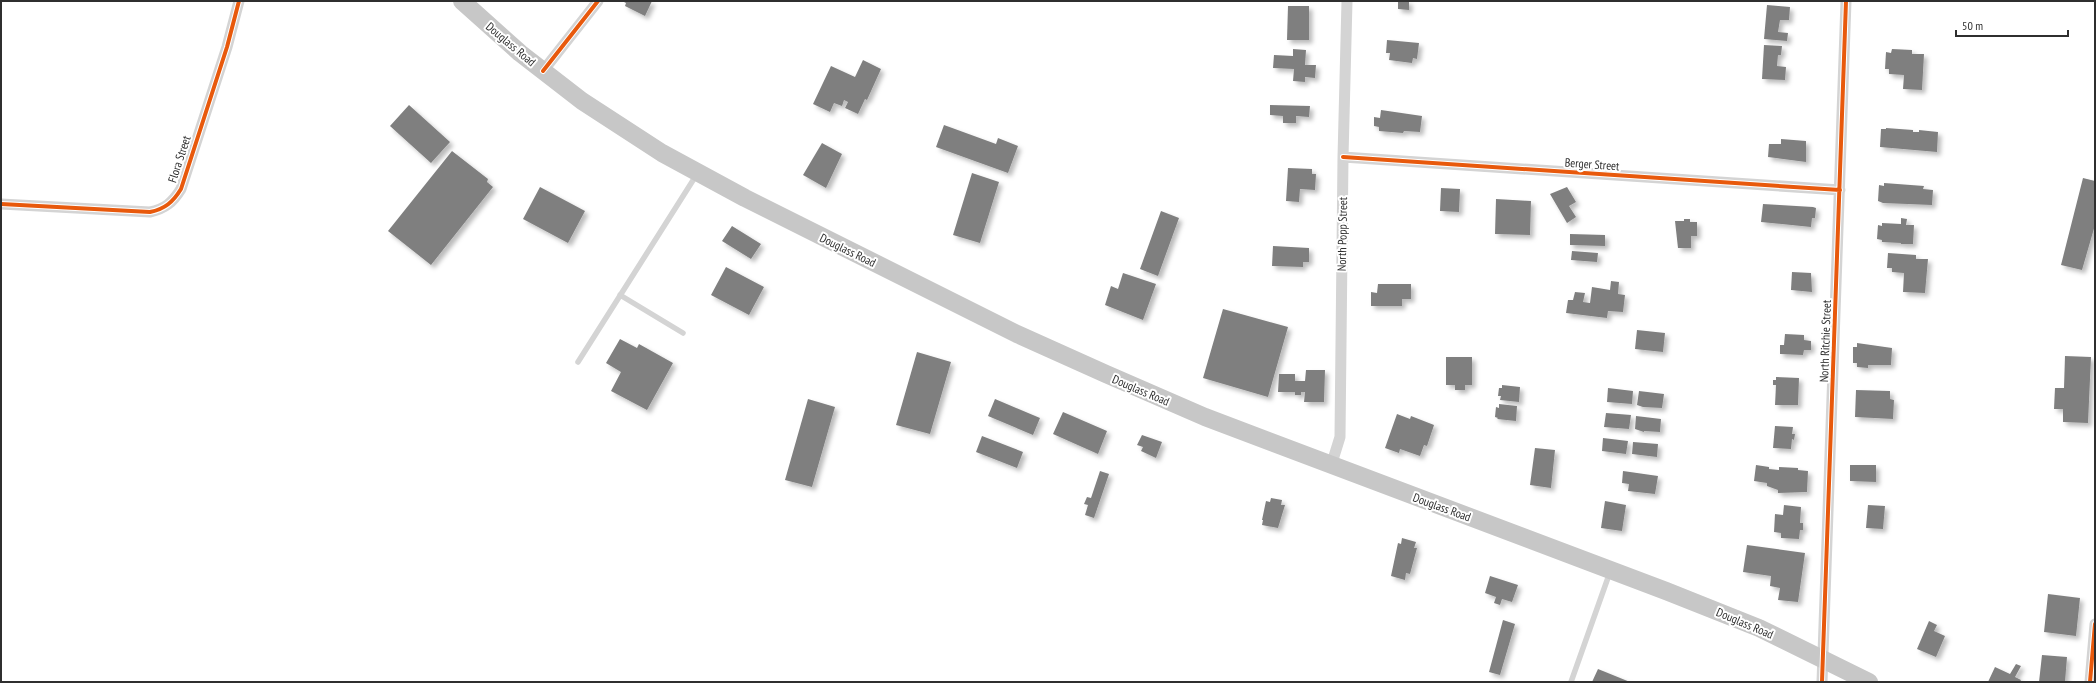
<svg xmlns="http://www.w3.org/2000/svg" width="2096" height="683" font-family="'PT Sans Narrow',sans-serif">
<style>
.building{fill:#7f7f7f;filter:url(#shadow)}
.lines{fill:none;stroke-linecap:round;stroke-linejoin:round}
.service{stroke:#d4d4d4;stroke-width:5.5}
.minor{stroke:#d4d4d4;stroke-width:11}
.primary{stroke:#c7c7c7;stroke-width:18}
.cycleway-casing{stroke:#fff;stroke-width:6}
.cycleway{stroke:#e8590c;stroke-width:4}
.labels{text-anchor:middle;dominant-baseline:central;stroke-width:4;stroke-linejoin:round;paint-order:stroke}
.street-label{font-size:12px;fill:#2f2f2f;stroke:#fff}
</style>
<defs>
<filter id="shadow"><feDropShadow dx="3.5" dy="3.5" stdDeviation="2" flood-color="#0004"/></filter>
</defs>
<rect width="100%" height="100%" fill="#fff"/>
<path class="building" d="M622,1h30l-7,15 -20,-10 1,-3z
M1398,1h11v9l-11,-1z
M1767,5l23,2 -1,13h-9l-2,12 10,1 -1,8 -23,-2z
M1288,6h21v34h-22z
M1387,40l32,3 -2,16 -4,-1 -1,5 -23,-3 1,-7h-4z
M1764,45l18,1 -1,9h-3l-1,11 9,1 -1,13 -23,-1z
M1293,49l13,1 -1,15h11l-1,13 -10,-1v5l-12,-1 1,-12 -21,-1 1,-13 19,1z
M1892,49l20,1v4h12l-2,36 -19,-1 1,-14 -15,-1v-5h-4l1,-17 5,1z
M863,60l18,9 -14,31 -2,-1 -7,15 -13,-6 3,-6 -4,-2 -2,6 -8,-3 -4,9 -17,-8 18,-38 24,11z
M409,105l41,37 -19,21 -41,-37z
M1270,105l40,1 -1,11 -13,-1v7h-13v-7l-13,-1z
M1381,110l41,6 -2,16 -16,-1 -1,2 -24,-2v-4l-5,-1v-9l6,1z
M944,125l52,19 2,-6 20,8 -10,27 -72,-26z
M1886,128l27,2v2h6v-2l19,2 -1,20 -57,-5 1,-18h5z
M1781,139l25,2v21l-38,-5 1,-13h12z
M822,143l20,11 -16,34 -23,-13z
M452,151l36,28 -1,3 6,5 -62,78 -43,-34z
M1288,168l24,1v5h4l-1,16 -15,-1 -1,13 -13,-1z
M972,173l27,9 -19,61 -27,-8z
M2083,178l12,3v44l-13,45 -21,-5z
M1884,183l40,3 -1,3 10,1 -1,15 -49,-2 -5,-2 1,-16 5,1z
M540,187l45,24 -17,32 -45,-24z
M1567,187l9,15 -7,4 7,11 -9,6 -17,-29z
M1441,188l19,1 -1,23 -19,-1z
M1496,199l35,2 -1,34 -35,-1z
M1763,204l50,3 3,1 -1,10h-3l-1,9 -50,-5z
M1161,211l18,7 -21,58 -18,-7z
M1901,218l6,1 -1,6h8l-1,19h-12v-1l-19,-1v-2l-5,-1 1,-14 4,1v-3l19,1z
M1684,219h6v3h7v14h-6v12h-13l-3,-27h9z
M732,226l29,18 -10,15 -29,-18z
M1570,234l35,1v11l-35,-1z
M1273,246l36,2v14h-6v5l-31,-1z
M1572,251l26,2 -1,9 -26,-2z
M1888,253l28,2v4h12l-3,34 -22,-1 1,-19 -12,-1v-4h-5z
M726,267l38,20 -15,28 -38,-20z
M1792,272l19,1 1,19 -21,-2z
M1123,273l33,11 -13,36 -38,-15 6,-19 7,3z
M1611,281l8,1 -1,12 7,1 -2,17 -15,-1 -1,7 -41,-5 2,-13h5l2,-8 10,1 -2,9 7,1 2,-16 18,3z
M1378,284h33v15h-9v7h-31v-14l6,1z
M1223,309l65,18 -20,70 -65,-19z
M1637,330l28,3 -2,19 -28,-3z
M1785,334l19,1v5l7,1v9h-7l-1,5 -23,-1v-9h4z
M620,339l17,9 2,-4 34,19 -26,47 -36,-19 10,-19 -15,-9z
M1857,343l35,5 -1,17h-23v3l-11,-1v-4h-4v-16h4z
M917,352l34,10 -21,72 -34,-9z
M2065,356l26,1 -3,66 -25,-1v-13h-9l1,-21h9z
M1446,357h26v28h-7v5h-10v-5h-9z
M1306,370h19l-1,32h-20l1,-10h-4v3h-6v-3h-17l1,-18h16v7h10z
M1776,377l23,1 -1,27h-23l1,-20h-3v-5h3z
M1502,385l18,2 -1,15 -19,-2 1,-4h-3l1,-8h3z
M1608,388l25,3 -1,13 -25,-2z
M1856,390l34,1v8l4,1 -1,19 -38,-2z
M1639,391l25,3 -2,14 -19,-1 -6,-2z
M808,399l27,8 -23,80 -27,-7z
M995,399l45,19 -7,17 -45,-19z
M1499,404l18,2 -1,15 -19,-2 1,-1 -3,-1 1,-10 3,1z
M1063,412l44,19 -9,23 -45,-20z
M1606,413l25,2 -2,14 -25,-2z
M1397,414l13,5 1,-3 23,9 -7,21 -3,-1 -4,11 -20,-7 -1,4 -14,-5z
M1636,416l25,3 -1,13 -16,-1v1l-9,-3z
M1775,426l18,1 -1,7h3l-1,6 -2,-1 -1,10 -18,-1z
M1142,435l20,7 -6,16 -15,-7 2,-4 -6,-2z
M982,436l41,16 -6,16 -41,-16z
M1603,438l25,3 -2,13 -24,-3z
M1633,442l25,2 -1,13 -25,-3z
M1535,448l20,2 -4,38 -21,-3z
M1756,465l13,2v2l10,1v-3l19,1v2l10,1 -1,21 -29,1v-3l-11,-4v-3l-13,-2z
M1850,465h26v17l-26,-1z
M1100,471l9,3 -15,44 -9,-3 3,-10 -4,-1 3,-7 4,1z
M1623,471l35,5 -3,18 -27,-3 1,-7 -7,-1z
M1271,498l11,2 -1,5h4l-7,23 -16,-3 1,-5h-1l4,-19 4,1z
M1605,501l21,4 -4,26 -21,-3z
M1784,505l17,2 -1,16h3v7h-3l-1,9 -18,-1v-5l-7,-1 1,-18 8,1z
M1868,505l17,1 -2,23 -17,-1z
M1402,538l14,4 -2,6h3l-7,26 -4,-1 -1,7 -14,-4 7,-33 3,1z
M1747,545l58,8 -7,49 -20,-2 2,-12 -10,-2 1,-10 -28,-4z
M1490,576l28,9 -6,17 -10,-3 -2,6 -6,-2 2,-6 -11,-4z
M2048,594l32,4 -4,38 -32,-4z
M1503,620l12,4 -15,51 -11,-3z
M1929,621l8,4 -3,6 11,5 -9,21 -19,-8z
M2042,655l25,2 -2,25h-26z
M2016,664l5,2 -6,11 6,3 -1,2h-32l7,-15 15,7z
M1598,669l32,13h-38z"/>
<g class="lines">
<path class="service" d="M620,295l63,38
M578,362l119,-188
M1571,682l39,-110"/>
<path class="minor" d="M543,71l55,-70
M1343,157l497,33
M1,204l149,8c15,-3 23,-10 31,-23l46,-142 12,-46
M1331,466l9,-29 3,-280 4,-156
M1822,682l24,-681
M2090,682l5,-58"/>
<path class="primary" d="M462,1l58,52 62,48 80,52 83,45 272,136 89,40 99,43 461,174 93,37 110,54"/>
<g class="cycleway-casing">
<path id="cycleway" d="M543,71l55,-70
M1343,157l497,33
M1,204l149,8c15,-3 23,-10 31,-23l46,-142 12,-46
M1822,682l24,-681
M2090,682l5,-58"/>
</g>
<use href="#cycleway" class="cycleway"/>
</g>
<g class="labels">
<g class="street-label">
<text transform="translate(511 44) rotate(40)">Douglass Road</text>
<text transform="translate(179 159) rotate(-72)">Flora Street</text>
<text transform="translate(1592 164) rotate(4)">Berger Street</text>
<text transform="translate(1342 234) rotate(-89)">North Popp Street</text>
<text transform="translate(848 250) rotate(26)">Douglass Road</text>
<text transform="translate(1825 341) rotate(-88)">North Ritchie Street</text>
<text transform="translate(1141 390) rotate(23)">Douglass Road</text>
<text transform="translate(1442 507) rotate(20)">Douglass Road</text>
<text transform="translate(1745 623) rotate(23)">Douglass Road</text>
</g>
</g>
<rect width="2096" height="683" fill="none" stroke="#2f2f2f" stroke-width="4"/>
<path d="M1956 30v6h112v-6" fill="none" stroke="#2f2f2f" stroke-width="2"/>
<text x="1962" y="30" font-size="12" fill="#2f2f2f" stroke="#ffffff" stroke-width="3" paint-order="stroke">50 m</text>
</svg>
